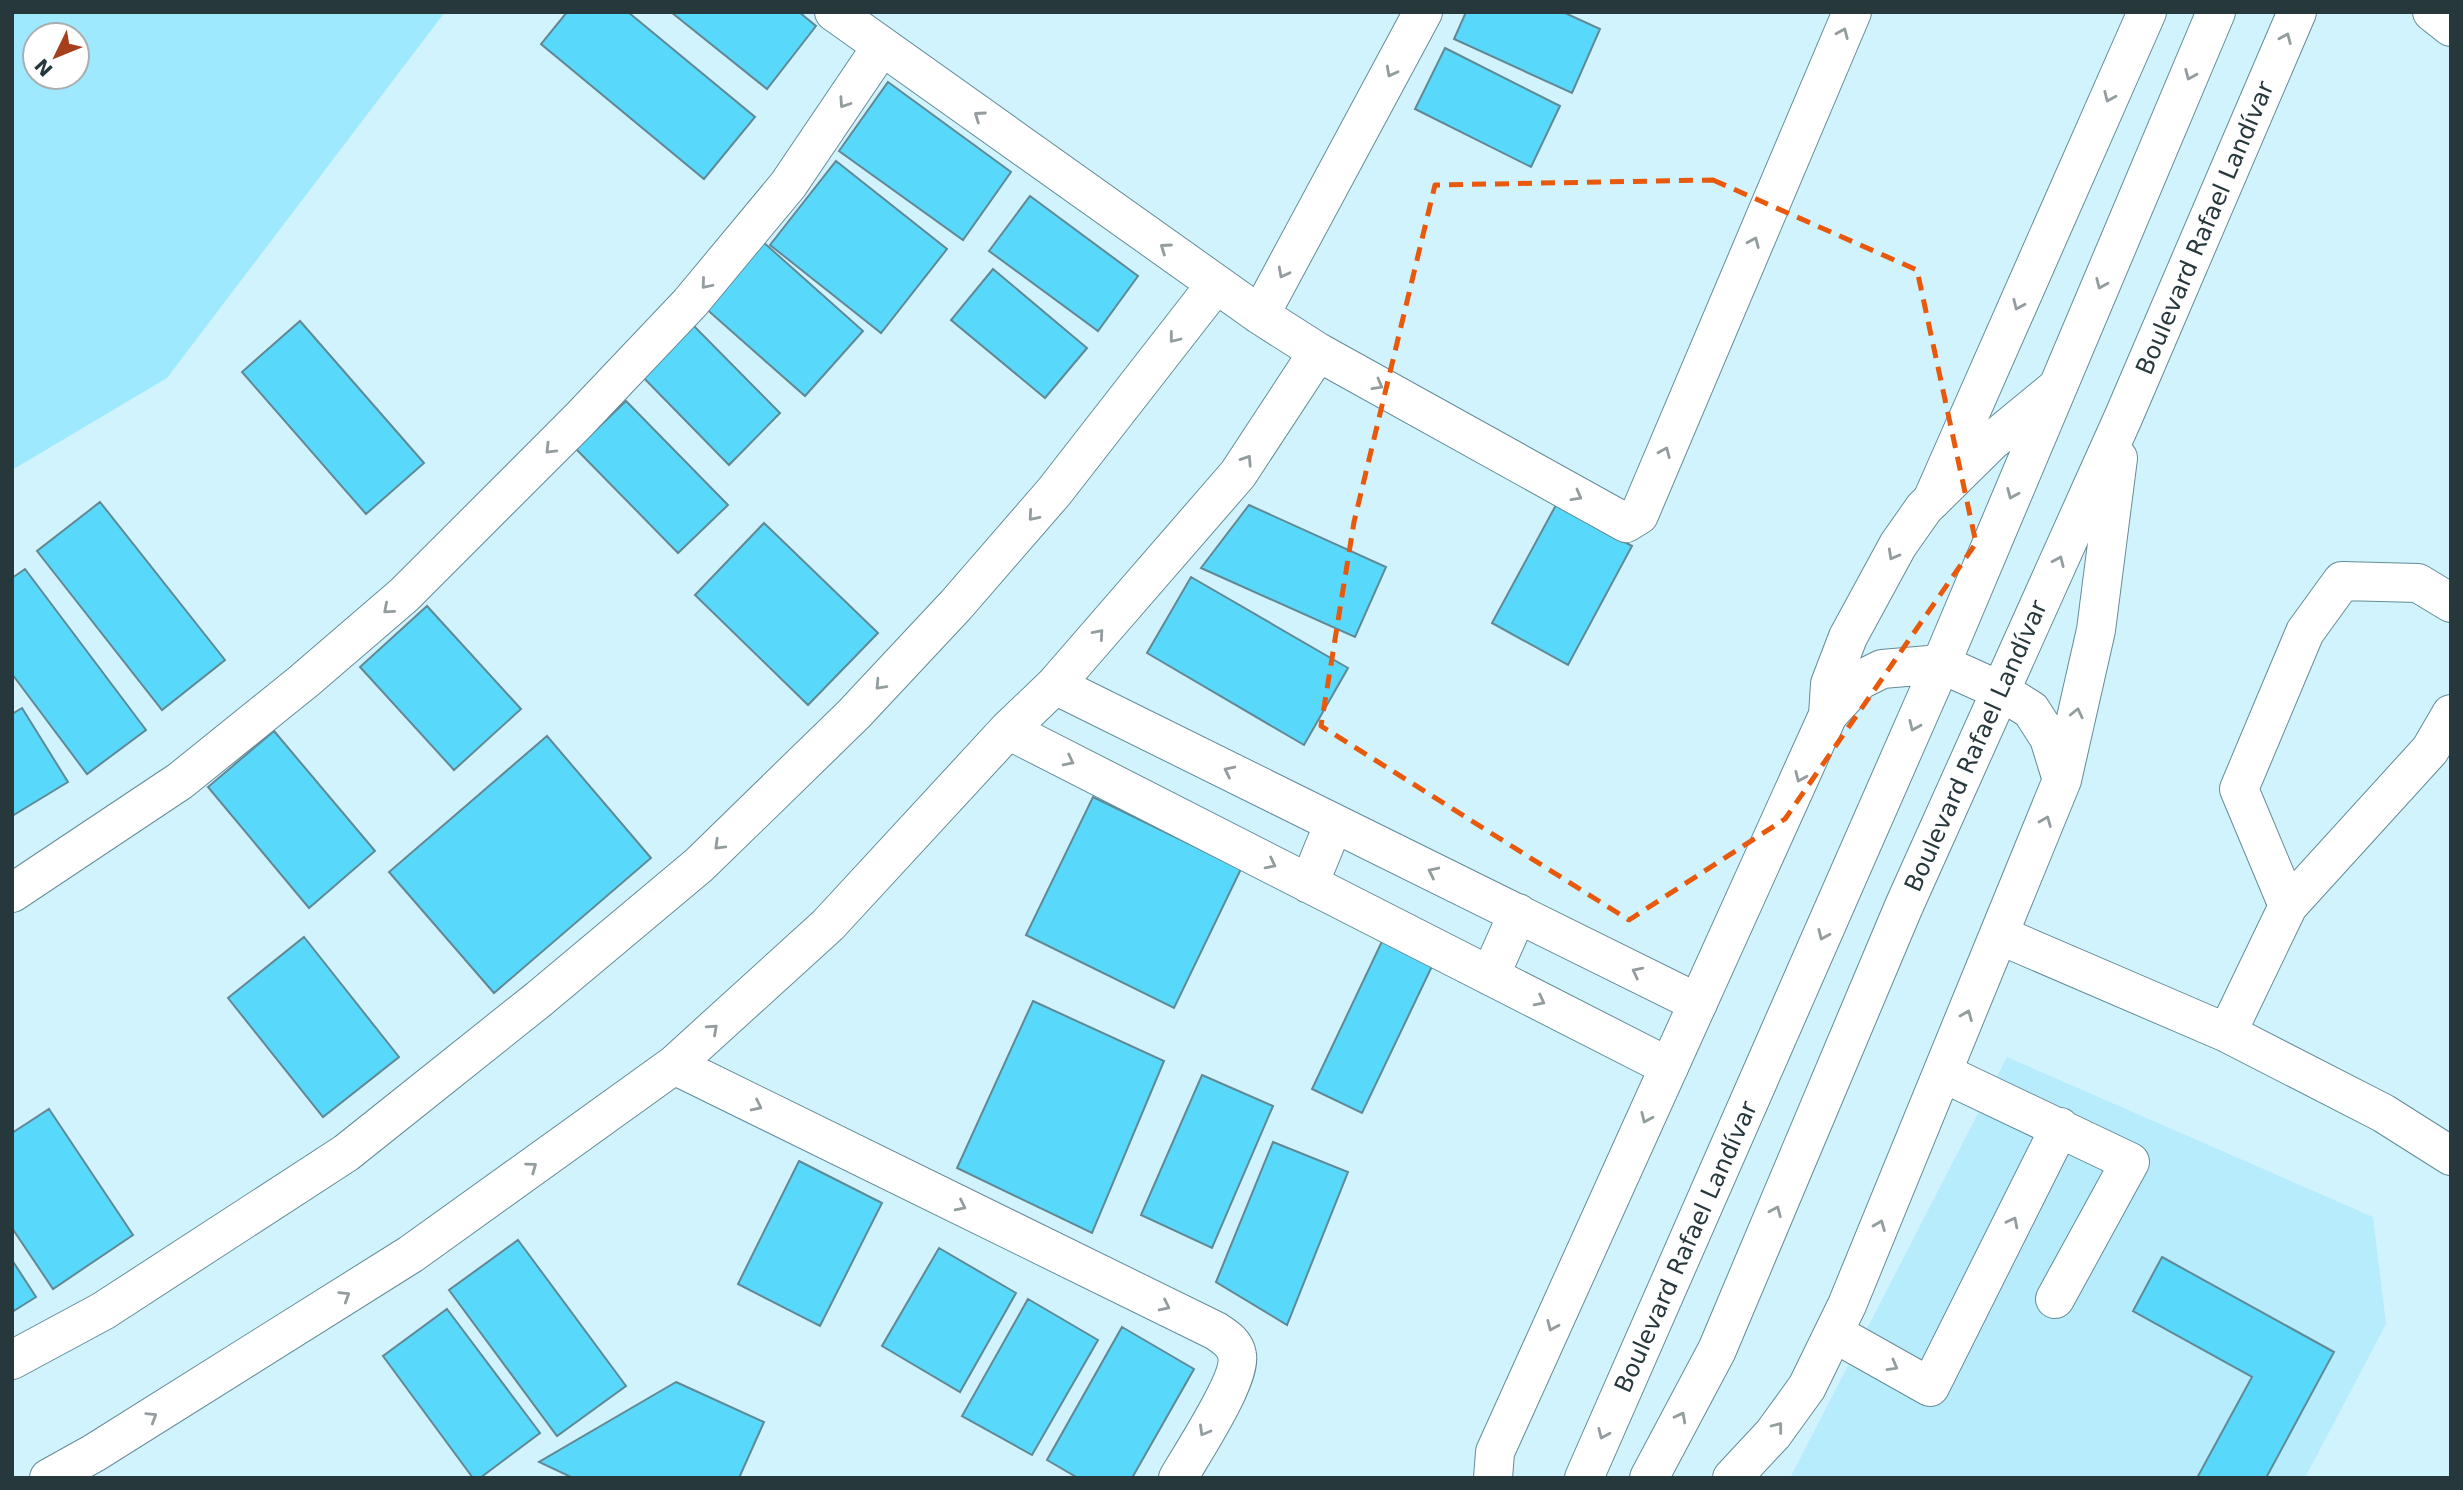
<svg xmlns="http://www.w3.org/2000/svg" width="2463" height="1490" font-family="'DejaVu Sans',sans-serif">
<style>
.built{fill:#b7ecfc}
.green{fill:#9fe9ff;fill-rule:evenodd}
.building{fill:#58d9fb;stroke:#608995;stroke-width:2}
.lines{fill:none;stroke-linecap:round;stroke-linejoin:round}
.minor-casing{stroke:#648c98;stroke-width:40}
.major-casing{stroke:#648c98;stroke-width:40}
.minor{stroke:#fff;stroke-width:38}
.major{stroke:#fff;stroke-width:38}
.oneway{stroke:#939c9e}
.marked{fill:none;stroke:#e8590c;stroke-width:5;stroke-dasharray:14 9;stroke-linejoin:round}
.labels{text-anchor:middle;dominant-baseline:central;stroke-width:5;stroke-linejoin:round;paint-order:stroke}
.street-label{font-size:24px;fill:#27383d;stroke:#fff}
</style>
<rect width="100%" height="100%" fill="#d1f3fe"/>
<path class="built" d="M2007,1057l366,160 13,107 -81,154h-515z"/>
<path class="green" d="M12,12h433l-278,366 -155,92zM35,35h42v42h-42z"/>
<path class="building" d="M567,12h61l127,105 -51,62 -163,-135z
M671,12h128l17,14 -49,63z
M1466,12h97l37,17 -28,64 -118,-54z
M1445,48l115,58 -29,61 -116,-58z
M888,82l123,90 -48,68 -124,-89z
M836,161l111,88 -66,84 -111,-88z
M1030,196l108,80 -40,55 -109,-80z
M753,233l110,98 -58,65 -110,-97z
M993,269l94,79 -42,50 -94,-78z
M684,316l96,97 -51,52 -96,-98z
M300,321l124,142 -58,51 -124,-142z
M626,401l102,104 -50,48 -102,-104z
M100,502l125,158 -63,50 -125,-159z
M1249,505l137,62 -31,70 -154,-69z
M1556,505l76,41 -64,119 -76,-42z
M764,523l114,110 -70,72 -113,-110z
M25,569l121,161 -59,44 -75,-100v-96z
M1191,577l157,91 -44,77 -157,-92z
M427,606l94,103 -67,61 -94,-103z
M22,708l46,74 -56,34v-102z
M274,731l101,120 -66,57 -101,-121z
M547,736l104,122 -157,135 -105,-121z
M1093,797l148,72 -67,139 -148,-73z
M1385,935l50,25 -73,153 -50,-24z
M304,937l95,120 -76,60 -95,-119z
M1033,1001l131,60 -72,172 -135,-65z
M1202,1075l71,31 -61,142 -71,-33z
M49,1109l84,126 -80,54 -41,-61v-95z
M1273,1142l75,30 -61,153 -71,-43z
M799,1161l83,42 -62,123 -82,-42z
M518,1240l108,146 -69,50 -108,-146z
M939,1248l77,45 -56,99 -78,-46z
M2162,1257l172,95 -68,126h-69l55,-101 -119,-66z
M12,1260l24,37 -24,15z
M1028,1299l70,41 -66,115 -70,-39z
M447,1309l93,124 -60,45h-7l-90,-122z
M1122,1327l72,42 -62,109h-54l-31,-18z
M676,1382l88,40 -25,56h-166l-34,-16z"/>
<g class="lines">
<g class="minor-casing">
<path id="minor" d="M834,12l426,303 58,37 308,171 13,-8 213,-503
M2432,12l19,15
M1260,315l163,-303
M1932,500l215,-488
M1055,685l643,318
M1008,730l661,337
M1309,884l25,-61
M12,893l168,-112 124,-100 100,-86 175,-175 111,-117 98,-118 94,-139
M2288,906l-49,-117 66,-157 37,-51 76,2 33,20
M1999,935l228,98 156,80 68,43
M1490,976l28,-63
M2227,1033l61,-127 142,-156 21,-36
M674,1065l542,266c9,6 19,12 21,24 5,23 -45,99 -59,123
M1943,1073l187,89 -75,137
M1834,1333l96,54 130,-260
M12,1360l91,-49 243,-158 193,-154 160,-134 155,-151 102,-109 98,-113 162,-208
M49,1478l45,-25 317,-199 263,-189 154,-140 180,-195 47,-45 183,-211 80,-122"/>
</g>
<g class="major-casing">
<path id="major" d="M1828,715l2,-31 18,-47 50,-92 26,-37 68,-67 62,-51
M1493,1478l2,-26 333,-737 32,-35 22,-11 59,-5 60,27 30,19 18,28 13,42
M1584,1478l357,-814 275,-652
M1649,1478l68,-128 187,-444 219,-488 174,-406
M1732,1478l41,-44 34,-47 40,-82 215,-525 34,-150 22,-172"/>
</g>
<use href="#minor" class="minor"/>
<use href="#major" class="major"/>
</g>
<defs><path id="oneway-chevron" d="M-2-3.5L2.5 0L-2 3.5" fill="none" stroke-width="1.6" stroke-linecap="round" stroke-linejoin="round" transform="scale(1.75)"/></defs>
<g class="oneway">
<use href="#oneway-chevron" transform="translate(1843 33) rotate(-67)"/>
<use href="#oneway-chevron" transform="translate(2286 38) rotate(-67)"/>
<use href="#oneway-chevron" transform="translate(1391 72) rotate(118)"/>
<use href="#oneway-chevron" transform="translate(2190 75) rotate(113)"/>
<use href="#oneway-chevron" transform="translate(2109 97) rotate(114)"/>
<use href="#oneway-chevron" transform="translate(844 103) rotate(124)"/>
<use href="#oneway-chevron" transform="translate(979 116) rotate(-145)"/>
<use href="#oneway-chevron" transform="translate(1754 242) rotate(-67)"/>
<use href="#oneway-chevron" transform="translate(1165 248) rotate(-145)"/>
<use href="#oneway-chevron" transform="translate(1283 273) rotate(118)"/>
<use href="#oneway-chevron" transform="translate(706 284) rotate(130)"/>
<use href="#oneway-chevron" transform="translate(2101 284) rotate(113)"/>
<use href="#oneway-chevron" transform="translate(2018 305) rotate(114)"/>
<use href="#oneway-chevron" transform="translate(1174 338) rotate(128)"/>
<use href="#oneway-chevron" transform="translate(1378 385) rotate(29)"/>
<use href="#oneway-chevron" transform="translate(550 449) rotate(135)"/>
<use href="#oneway-chevron" transform="translate(1665 452) rotate(-67)"/>
<use href="#oneway-chevron" transform="translate(1247 460) rotate(-57)"/>
<use href="#oneway-chevron" transform="translate(2012 494) rotate(113)"/>
<use href="#oneway-chevron" transform="translate(1577 496) rotate(29)"/>
<use href="#oneway-chevron" transform="translate(1033 516) rotate(131)"/>
<use href="#oneway-chevron" transform="translate(1893 555) rotate(119)"/>
<use href="#oneway-chevron" transform="translate(2059 561) rotate(-66)"/>
<use href="#oneway-chevron" transform="translate(388 609) rotate(139)"/>
<use href="#oneway-chevron" transform="translate(1099 634) rotate(-49)"/>
<use href="#oneway-chevron" transform="translate(880 685) rotate(133)"/>
<use href="#oneway-chevron" transform="translate(2077 713) rotate(-77)"/>
<use href="#oneway-chevron" transform="translate(1914 726) rotate(114)"/>
<use href="#oneway-chevron" transform="translate(1069 761) rotate(27)"/>
<use href="#oneway-chevron" transform="translate(1229 771) rotate(-154)"/>
<use href="#oneway-chevron" transform="translate(1800 777) rotate(114)"/>
<use href="#oneway-chevron" transform="translate(2046 821) rotate(-68)"/>
<use href="#oneway-chevron" transform="translate(719 845) rotate(136)"/>
<use href="#oneway-chevron" transform="translate(1271 864) rotate(27)"/>
<use href="#oneway-chevron" transform="translate(1433 872) rotate(-154)"/>
<use href="#oneway-chevron" transform="translate(1823 935) rotate(114)"/>
<use href="#oneway-chevron" transform="translate(1637 972) rotate(-153)"/>
<use href="#oneway-chevron" transform="translate(1540 1001) rotate(27)"/>
<use href="#oneway-chevron" transform="translate(1967 1015) rotate(-68)"/>
<use href="#oneway-chevron" transform="translate(713 1029) rotate(-42)"/>
<use href="#oneway-chevron" transform="translate(757 1106) rotate(26)"/>
<use href="#oneway-chevron" transform="translate(1646 1118) rotate(114)"/>
<use href="#oneway-chevron" transform="translate(532 1167) rotate(-36)"/>
<use href="#oneway-chevron" transform="translate(961 1206) rotate(26)"/>
<use href="#oneway-chevron" transform="translate(1776 1211) rotate(-67)"/>
<use href="#oneway-chevron" transform="translate(2013 1222) rotate(-63)"/>
<use href="#oneway-chevron" transform="translate(1880 1225) rotate(-68)"/>
<use href="#oneway-chevron" transform="translate(345 1296) rotate(-32)"/>
<use href="#oneway-chevron" transform="translate(1165 1306) rotate(26)"/>
<use href="#oneway-chevron" transform="translate(1552 1326) rotate(114)"/>
<use href="#oneway-chevron" transform="translate(1893 1366) rotate(29)"/>
<use href="#oneway-chevron" transform="translate(152 1417) rotate(-32)"/>
<use href="#oneway-chevron" transform="translate(1681 1417) rotate(-62)"/>
<use href="#oneway-chevron" transform="translate(1778 1427) rotate(-52)"/>
<use href="#oneway-chevron" transform="translate(1204 1431) rotate(120)"/>
<use href="#oneway-chevron" transform="translate(1603 1434) rotate(114)"/>
</g>
<path class="marked" d="M1713,180l204,90 59,273 -191,276 -156,101 -308,-194 33,-204 81,-337z"/>
<g class="labels">
<g class="street-label">
<text transform="translate(2205 228) rotate(-67)">Boulevard Rafael Landívar</text>
<text transform="translate(1976 746) rotate(-66)">Boulevard Rafael Landívar</text>
<text transform="translate(1686 1247) rotate(-66)">Boulevard Rafael Landívar</text>
</g>
</g>
<rect width="2463" height="1490" fill="none" stroke="#27383d" stroke-width="28"/>
<g transform="translate(56 56) rotate(227)"><circle r="33" fill="#ffffff" stroke="#a9afb1" stroke-width="2"/>
<path d="M0-5L12 26L0 18L-12 26Z" fill="#a63f1c"/>
<text y="-10" font-size="19" font-weight="bold" text-anchor="middle" fill="#27383d">N</text>
</g>
</svg>
